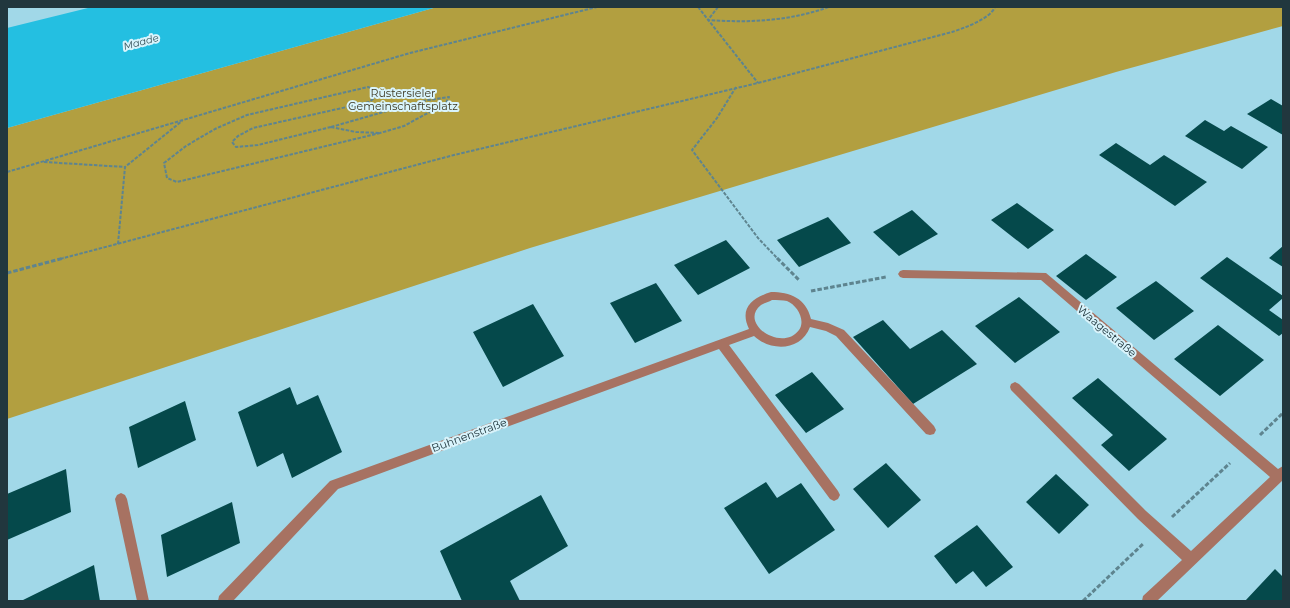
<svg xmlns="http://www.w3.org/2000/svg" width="1290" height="608" font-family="Montserrat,sans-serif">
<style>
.green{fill:#b29f40}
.water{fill:#24bfe1}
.building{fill:#05494b}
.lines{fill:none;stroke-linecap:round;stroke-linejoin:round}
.path-far1{stroke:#5e848f;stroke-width:2;stroke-dasharray:3.5 1.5;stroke-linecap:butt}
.path{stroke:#5e848f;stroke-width:3;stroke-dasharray:4.5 2;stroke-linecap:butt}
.minor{fill:#a77262;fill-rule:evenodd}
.labels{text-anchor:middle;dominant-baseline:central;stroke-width:4;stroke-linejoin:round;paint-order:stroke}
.far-water-label{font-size:10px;font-style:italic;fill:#314e56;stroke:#d9f4fc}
.park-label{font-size:11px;fill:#3c3720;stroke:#d9f4fc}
.street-label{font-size:11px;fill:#21373e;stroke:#d9f4fc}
</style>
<rect width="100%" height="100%" fill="#a1d8e8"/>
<path class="green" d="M437,7h846v19l-167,46 -586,176 -523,171v-291z"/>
<path class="water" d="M92,7h345l-430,121v-100z"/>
<path class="building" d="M1271,99l12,7v29l-36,-21z
M1205,120l19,11 7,-5 37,21 -26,22 -57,-33z
M1116,143l34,22 14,-10 43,27 -32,24 -76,-51z
M1017,203l37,27 -26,19 -37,-29z
M912,210l26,24 -39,22 -26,-24z
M828,217l23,26 -52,24 -22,-27z
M726,240l24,28 -52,27 -24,-30z
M1283,246v21l-14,-9z
M1086,254l31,23 -31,23 -30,-24z
M1227,257l56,39v2l-14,12 14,10v13l-4,3 -79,-58z
M1156,281l38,30 -40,29 -38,-32z
M656,283l26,38 -47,22 -25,-40z
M1019,297l41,35 -45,31 -40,-37z
M533,304l31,52 -61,31 -30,-55z
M883,320l27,29 32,-19 35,34 -64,40 -60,-67z
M1218,325l46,35 -44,36 -46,-37z
M812,372l32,37 -38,24 -31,-38z
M1098,378l69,61 -38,32 -28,-26 12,-10 -41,-37z
M290,387l7,18 21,-10 24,57 -50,26 -9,-25 -26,14 -19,-55z
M185,401l11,39 -58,28 -9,-41z
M886,463l35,37 -33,28 -35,-39z
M66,469l5,43 -64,28v-46z
M1056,474l33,31 -30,29 -33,-32z
M766,482l11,16 24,-15 34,47 -66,44 -45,-66z
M541,495l27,51 -58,35 10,20h-58l-22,-50z
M232,502l8,41 -73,34 -6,-42z
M977,525l36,42 -27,20 -13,-16 -17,13 -22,-28z
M94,565l6,36h-79z
M1275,569l8,8v24h-38z"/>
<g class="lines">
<path class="path-far1" d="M698,7l60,76
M718,7l-10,13c42,3 81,1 121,-13
M736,87l-19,31 -25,32 66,88 20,21
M331,127l25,5 24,1
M331,127l-73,18 -22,2 -4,-5 6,-6 15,-8 116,-26 8,-6 -1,-6 -8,-3 -121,28 -32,14 -29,17 -22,17 3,15 10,4 203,-49
M331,127l91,-26 27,-4 -3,6 -42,23 -24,7
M44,162l81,5
M7,172l403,-119 187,-46
M118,244l7,-77 57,-46
M60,259l394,-104 304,-72 194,-51c12,-4 38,-13 43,-25"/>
<path class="path" d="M777,258l23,23
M7,273l57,-15
M811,291l75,-14
M1260,435l23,-22
M1172,517l58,-54
M1083,601l61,-58"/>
<path class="minor" d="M903,270l143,3 232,196 5,-3v14l-126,121h-15l1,-5 39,-36 -44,-41 -127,-129 -1,-3 1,-3 4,-2 4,2 127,127 45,40 79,-74 -229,-197 -138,-2 -3,-1 -2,-3 2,-3z
M771,292c19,0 35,6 40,27l17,4 16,7 90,96 2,4 -2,4 -4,1 -4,-1 -90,-98 -10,-5 -16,-4c-9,24 -39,25 -56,9l-25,9 109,146 2,4 -2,4 -4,2 -4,-2 -111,-150 -381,140 -105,112h-15l1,-5 111,-115 419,-152c-10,-21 3,-31 22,-37zM772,300c5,0 11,0 15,1 10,4 19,19 12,29 -17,23 -61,-7 -38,-25 3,-2 8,-3 11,-5z
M121,493l4,2 2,4 22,102h-12l-22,-102 2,-4z"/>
</g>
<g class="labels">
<g class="far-water-label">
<text transform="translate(141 42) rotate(-15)">Maade</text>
</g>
<g class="park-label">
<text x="403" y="93">Rüstersieler<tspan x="403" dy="13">Gemeinschaftsplatz</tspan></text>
</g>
<g class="street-label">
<text transform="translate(1107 331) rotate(40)">Waagestraße</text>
<text transform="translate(469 435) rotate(-20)">Buhnenstraße</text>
</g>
</g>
<rect width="1290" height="608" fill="none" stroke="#21373e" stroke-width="16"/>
</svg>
